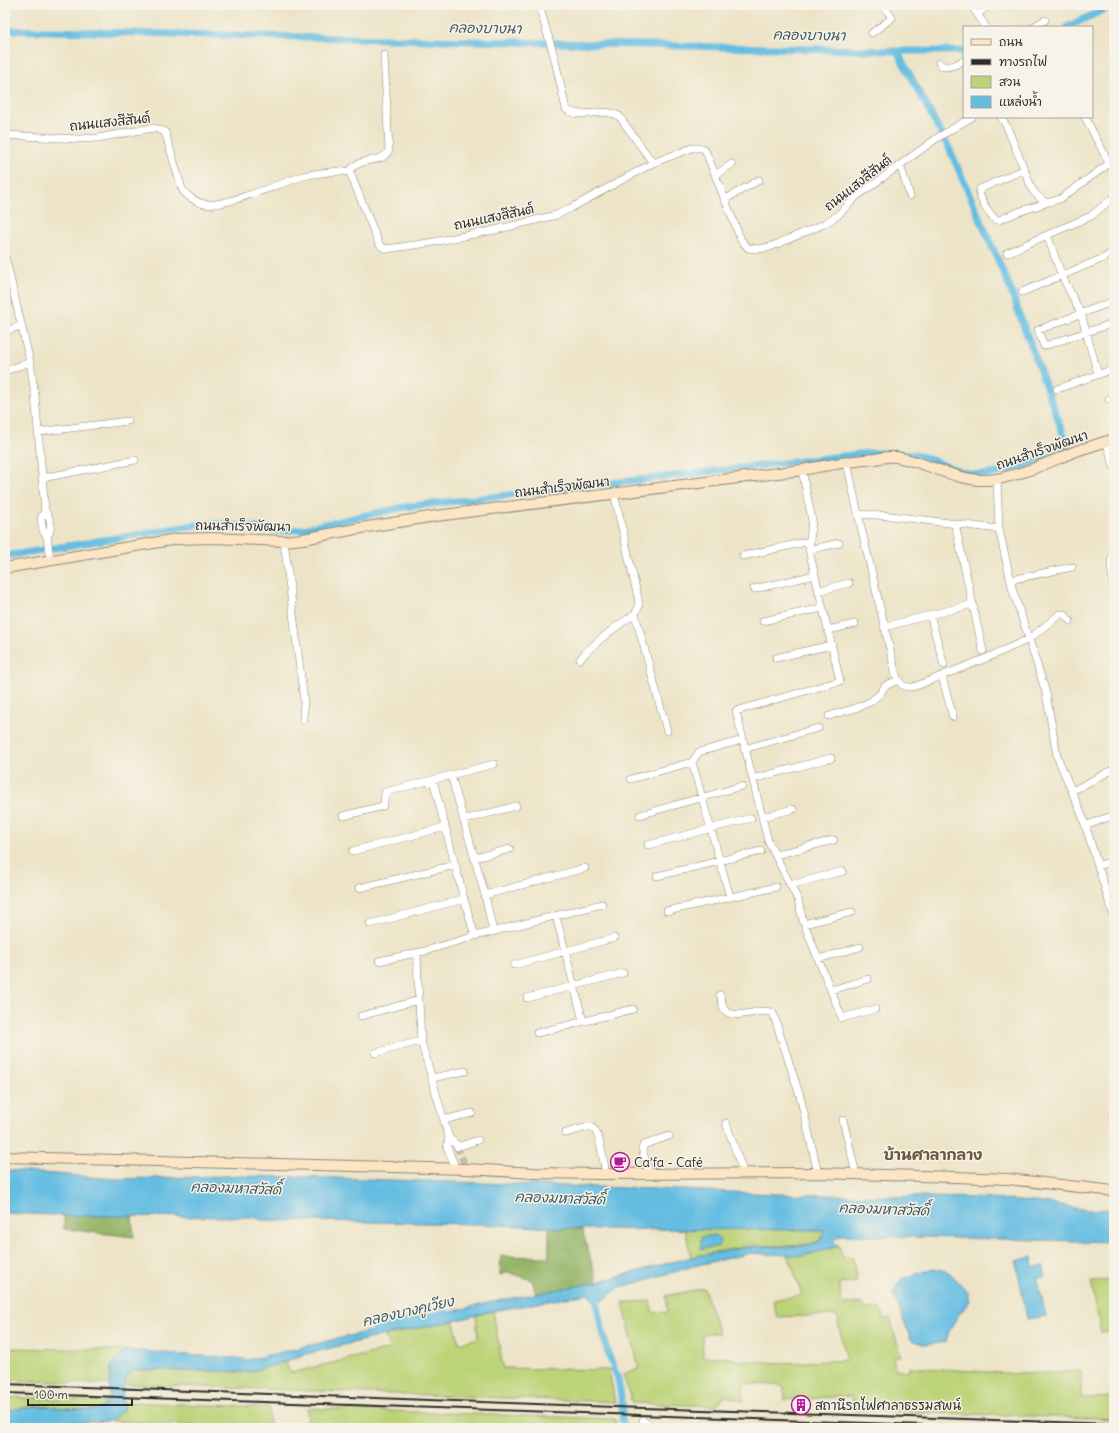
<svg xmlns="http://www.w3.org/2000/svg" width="1119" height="1433" font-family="Delius,'Playpen Sans Thai',sans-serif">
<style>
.green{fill:#bcd377;stroke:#747f51}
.forest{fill:#95b568;stroke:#60704a}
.water{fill:#65bde2;stroke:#487486}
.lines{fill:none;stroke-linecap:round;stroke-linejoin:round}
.canal{stroke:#65bde2;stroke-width:7}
.street-tunnel{stroke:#c6bfa8;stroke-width:7;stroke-dasharray:7 3.5;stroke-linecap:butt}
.street-casing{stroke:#8c8879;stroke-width:8}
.secondary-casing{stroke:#8c8879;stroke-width:12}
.street{stroke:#fff;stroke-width:7}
.secondary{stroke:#fce5c4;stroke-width:10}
.rail{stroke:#2b2b2b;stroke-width:2}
.labels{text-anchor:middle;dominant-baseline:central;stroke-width:3;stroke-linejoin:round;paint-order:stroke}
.street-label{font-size:13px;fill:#2b2b2b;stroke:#f7f3e8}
.poi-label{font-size:13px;fill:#2b2b2b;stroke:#f7f3e8;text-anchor:start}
.water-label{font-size:14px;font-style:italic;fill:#3c5762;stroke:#f7f3e8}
.quarter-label{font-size:15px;font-weight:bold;fill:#6b5742;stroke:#f7f3e8}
</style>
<rect width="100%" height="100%" fill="#f7f3e8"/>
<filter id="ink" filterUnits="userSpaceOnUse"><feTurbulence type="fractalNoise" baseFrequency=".025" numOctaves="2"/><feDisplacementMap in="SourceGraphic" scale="8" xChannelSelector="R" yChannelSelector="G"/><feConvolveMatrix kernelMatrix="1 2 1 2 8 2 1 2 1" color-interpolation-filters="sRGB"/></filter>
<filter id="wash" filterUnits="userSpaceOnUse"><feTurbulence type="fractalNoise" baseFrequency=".012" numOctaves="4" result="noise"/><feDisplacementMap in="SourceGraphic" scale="16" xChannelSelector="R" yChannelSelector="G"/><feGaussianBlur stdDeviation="0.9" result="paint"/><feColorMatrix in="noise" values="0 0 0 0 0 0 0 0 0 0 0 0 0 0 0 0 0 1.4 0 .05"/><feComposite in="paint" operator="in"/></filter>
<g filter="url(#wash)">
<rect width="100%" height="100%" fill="#ede4c7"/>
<path class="green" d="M685,1229l140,1 -5,11c-22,7 -43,4 -65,5 -20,1 -44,8 -64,11z
M839,1246l4,11 10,1 4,24 -17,1 1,21 21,-1 4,6h14l4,10 6,-1 11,38h-7v12l14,4 1,-5 112,7 60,-3v27l33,-1v22l-259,-9 -4,-14 -66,4 -1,-14 -41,-3 1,18 -18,-5 -11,10 -83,-3 -9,-29 16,-6 -16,-65 27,-2 3,12 15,-1 -2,-16 38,-8 15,45 -17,1 1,23h21l19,4 45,2 59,-3 -11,-45 -59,2 -4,-17 29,-5 -14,-40 15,1z
M1114,1280v52h-13l-10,-51z
M493,1311l10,57 106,2 6,32 -491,-18 4,-10 8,-4 113,2 36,-10 6,11 98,-24 -4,-14 69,-14 5,22 19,-5 -2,-23z
M5,1348l121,2 -15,17 -2,17 -104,-4z
M5,1397l104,4 -6,6 -8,3 -60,-4 -30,5z
M123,1402l146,5v21l-61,-2 -97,-5 12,-11z
M307,1408l308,11 2,9h-309z"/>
<path class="forest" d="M64,1215l68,1 2,21 -70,-8z
M549,1227l33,2 15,53 -61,12 -4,-14 -24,-8 -8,3 1,-19 48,1z"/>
<path class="water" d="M5,1170l111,9 113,-3 76,1 379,13 90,4 201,4 74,5 38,7 27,-1v33l-274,-7 -7,7 6,4 -36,10 -52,-3 -53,12 -80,23 -14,12 -12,-1 -4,-5 -95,17 -39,10 -69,14 -83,20 -17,7 -36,10 -113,-2c-16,8 -13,24 -13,40l-12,11 -106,5v-15l30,-5 60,4 8,-3 6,-6 2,-34 15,-17 72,6 41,2 9,2 244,-58 105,-20 94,-25 64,-11 33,1 22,-2 10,-4 5,-11 -243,-1 -105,-5 -215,-4 -8,-3 -175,-1 -74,-3z
M716,1235l3,3 1,8 -19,3v-12z
M1032,1257l1,10 11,-1 1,11 -8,1 9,38 -19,3 -11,-58z
M934,1268l15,4 19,20 2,9c-10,12 -21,25 -24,41l-20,3 -15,-5 -18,-47 8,-14z"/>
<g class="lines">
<path class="canal" d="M1067,27l47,-22
M5,30l892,21h67
M897,51l53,99 58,133 61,167c-28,10 -69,28 -98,24 -17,-3 -31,-11 -47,-17 -8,-2 -17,-3 -24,-4
M5,556l197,-32h22l57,7 22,-2 101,-22 465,-54h20
M597,1291v16l11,46 10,26 4,24v20l2,5
M375,1331l36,-11 35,-7"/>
</g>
</g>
<g filter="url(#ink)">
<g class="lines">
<path class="street-tunnel" d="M457,1147l10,22"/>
<g class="street-casing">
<path id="street" d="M539,5l15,51 12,53c15,12 37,-3 53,7l34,47
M849,5h1
M971,5l15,22
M977,14l13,-9
M1033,27l12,-7
M872,33l20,-15 -9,-13
M939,63l5,4c9,0 13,-3 20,-7
M1001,117l6,10 26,64 6,6 7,6 14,-4 54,-39
M1085,117l24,46
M5,135l73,4 20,-1 54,-10 6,1 7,3 17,57c4,7 14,13 22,15 19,4 78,-22 100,-28 12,-3 26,-4 39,-5l6,1 2,3 28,69 3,3 5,2 41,-6 67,-13 61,-15 15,-7 82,-45 39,-15h11l3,4 35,88 7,8 10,1 12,-2 54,-23 14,-9 18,-18 33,-24 48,-35 35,-21
M900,165l10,31
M1025,169l-45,20c-3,10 10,23 15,31h4l22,-9 25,-8
M349,172c11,-17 34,-7 40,-22l-5,-95
M715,175l17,-11
M724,200l35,-20
M1007,253l40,-18
M5,256l25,106 5,33 10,116 -4,7 2,13 4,5 3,24
M1022,292l84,-35 8,-6
M1114,301l-76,29 6,16 70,-23
M5,331l16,-5
M5,371l25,-9
M1098,374l-17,-60 -19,-38 -15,-41 44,-19 23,-19
M1057,389l57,-20
M1109,399l5,-1
M38,432l90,-11
M1106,441l8,25
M847,462l11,52 37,157c3,11 7,19 21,15l73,-29 40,-18 31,-25h4l6,7
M802,470l10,50 -3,30 31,131 -104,30 32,130 30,59 5,21 39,97 33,-9
M42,478l93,-18
M997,480l2,49 14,62 16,48 17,54 11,63 26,62 31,99
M614,493l24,105 1,8 -4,8 32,117
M45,511c6,7 8,17 2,25
M858,514l33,2 108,13
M955,524l28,127
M284,541l20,160 -1,18
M809,550l30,-7
M743,556l67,-15
M1114,556l-2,1 -1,9 3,22
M1010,580l62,-13
M754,589l61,-14
M818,591l31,-8
M930,615l14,50
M763,621l59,-13
M884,627l89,-23
M828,630l27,-6
M776,658l55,-13
M580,659c16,-18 35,-32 55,-45
M942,676l11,41
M829,716l27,-8 14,-6 10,-8 5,-8 13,-6
M744,749l74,-21
M451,775l34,120 8,37
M631,779l61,-17
M753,779l78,-21
M433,780l31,119 11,37
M1072,791l42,-22
M640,815l102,-29
M343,816l40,-10 1,-3 1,-11 109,-28
M762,817l31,-8
M463,820l53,-14
M1085,826l29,-11
M648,845l103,-27
M353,851l92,-24
M775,855l59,-15
M474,858l36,-9
M1098,866l16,-6
M657,876l104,-25
M790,885l53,-14
M359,888l96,-23
M485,895l100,-27
M730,897l-38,-135 7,-10 43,-12
M667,911l109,-24
M556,916l27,105
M370,924l94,-25
M804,924l48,-12
M417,953l1,28 3,60 28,97 -2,9 9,22
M818,959l42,-12
M379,961l46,-10 50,-15 127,-32
M514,965l100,-27
M831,990l37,-11
M720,995c2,4 2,12 5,15 10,12 36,-4 48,3l27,83 18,77
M527,998l96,-25
M361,1016l58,-16
M537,1033l96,-24
M375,1053l46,-12
M432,1078l33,-7
M444,1120l28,-7
M843,1120l13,54
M726,1123l18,51
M566,1133c6,-1 20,-7 25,-6 9,2 13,38 15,47
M449,1138l7,6 1,3 21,-7
M649,1174l-7,-26 2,-3 25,-9
M643,1420l9,8"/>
</g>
<g class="secondary-casing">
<path id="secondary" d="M5,568l172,-29 34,-1 73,3 19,-2 58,-11 75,-12 366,-46c25,-5 48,-9 73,-11 6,-1 14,-3 21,-2 31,5 59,24 91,23 26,-1 65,-19 89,-29 13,-4 26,-8 38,-12
M5,1157l462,12 67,4 66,1 218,-1 136,4 54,2 106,12"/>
</g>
<use href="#street" class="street"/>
<use href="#secondary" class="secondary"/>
<path class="rail" d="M5,1384l609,23 500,17
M5,1393l1007,35"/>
</g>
</g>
<defs>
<g id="cafe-ring" transform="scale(1)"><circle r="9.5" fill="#f7f3e8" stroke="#b5179e" stroke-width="1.5"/><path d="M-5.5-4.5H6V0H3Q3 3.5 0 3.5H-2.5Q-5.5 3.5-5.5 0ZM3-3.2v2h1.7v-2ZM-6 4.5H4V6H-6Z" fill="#b5179e"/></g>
<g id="building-ring" transform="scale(1)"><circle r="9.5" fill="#f7f3e8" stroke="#b5179e" stroke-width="1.5"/><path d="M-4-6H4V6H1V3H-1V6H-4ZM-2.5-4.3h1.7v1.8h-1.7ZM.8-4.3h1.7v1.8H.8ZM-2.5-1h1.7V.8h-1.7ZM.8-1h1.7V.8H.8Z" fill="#b5179e"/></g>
</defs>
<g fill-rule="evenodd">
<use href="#cafe-ring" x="620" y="1162"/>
<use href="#building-ring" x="801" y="1405"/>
</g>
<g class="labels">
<g class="street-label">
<text transform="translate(110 122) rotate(-6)">ถนนแสงสีสันต์</text>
<text transform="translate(858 183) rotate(-38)">ถนนแสงสีสันต์</text>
<text transform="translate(494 217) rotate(-12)">ถนนแสงสีสันต์</text>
<text transform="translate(1042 450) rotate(-19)">ถนนสำเร็จพัฒนา</text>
<text transform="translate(562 487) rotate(-7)">ถนนสำเร็จพัฒนา</text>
<text transform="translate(243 526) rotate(1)">ถนนสำเร็จพัฒนา</text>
</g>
<g class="poi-label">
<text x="634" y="1162">Ca’fa - Café</text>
<text x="815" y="1405">สถานีรถไฟศาลาธรรมสพน์</text>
</g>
<g class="water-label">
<text transform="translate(485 28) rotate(1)">คลองบางนา</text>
<text transform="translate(809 35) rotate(1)">คลองบางนา</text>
<text transform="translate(236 1188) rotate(2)">คลองมหาสวัสดิ์</text>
<text transform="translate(560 1198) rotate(2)">คลองมหาสวัสดิ์</text>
<text transform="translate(884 1209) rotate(2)">คลองมหาสวัสดิ์</text>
<text transform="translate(408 1311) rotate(-13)">คลองบางคูเวียง</text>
</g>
<g class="quarter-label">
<text x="933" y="1154">บ้านศาลากลาง</text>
</g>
</g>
<rect width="1119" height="1433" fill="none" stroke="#f7f3e8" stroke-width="20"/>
<rect x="963" y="26" width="130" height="92" fill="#f7f3e8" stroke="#a5a39c"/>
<rect x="971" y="39" width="20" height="6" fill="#fce5c4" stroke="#a5a39c"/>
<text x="999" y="46" font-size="12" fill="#2b2b2b">ถนน</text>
<rect x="971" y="59" width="20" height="6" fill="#2b2b2b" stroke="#a5a39c"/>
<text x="999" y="66" font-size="12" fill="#2b2b2b">ทางรถไฟ</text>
<rect x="971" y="76" width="20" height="12" fill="#bcd377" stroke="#a5a39c"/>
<text x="999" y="86" font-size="12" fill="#2b2b2b">สวน</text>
<rect x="971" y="96" width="20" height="12" fill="#65bde2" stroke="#a5a39c"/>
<text x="999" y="106" font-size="12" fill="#2b2b2b">แหล่งน้ำ</text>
<path d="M28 1399v6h104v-6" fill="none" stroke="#2b2b2b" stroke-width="2"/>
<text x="34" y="1399" font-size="12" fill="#2b2b2b" stroke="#f7f3e8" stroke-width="3" paint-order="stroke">100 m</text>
</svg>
